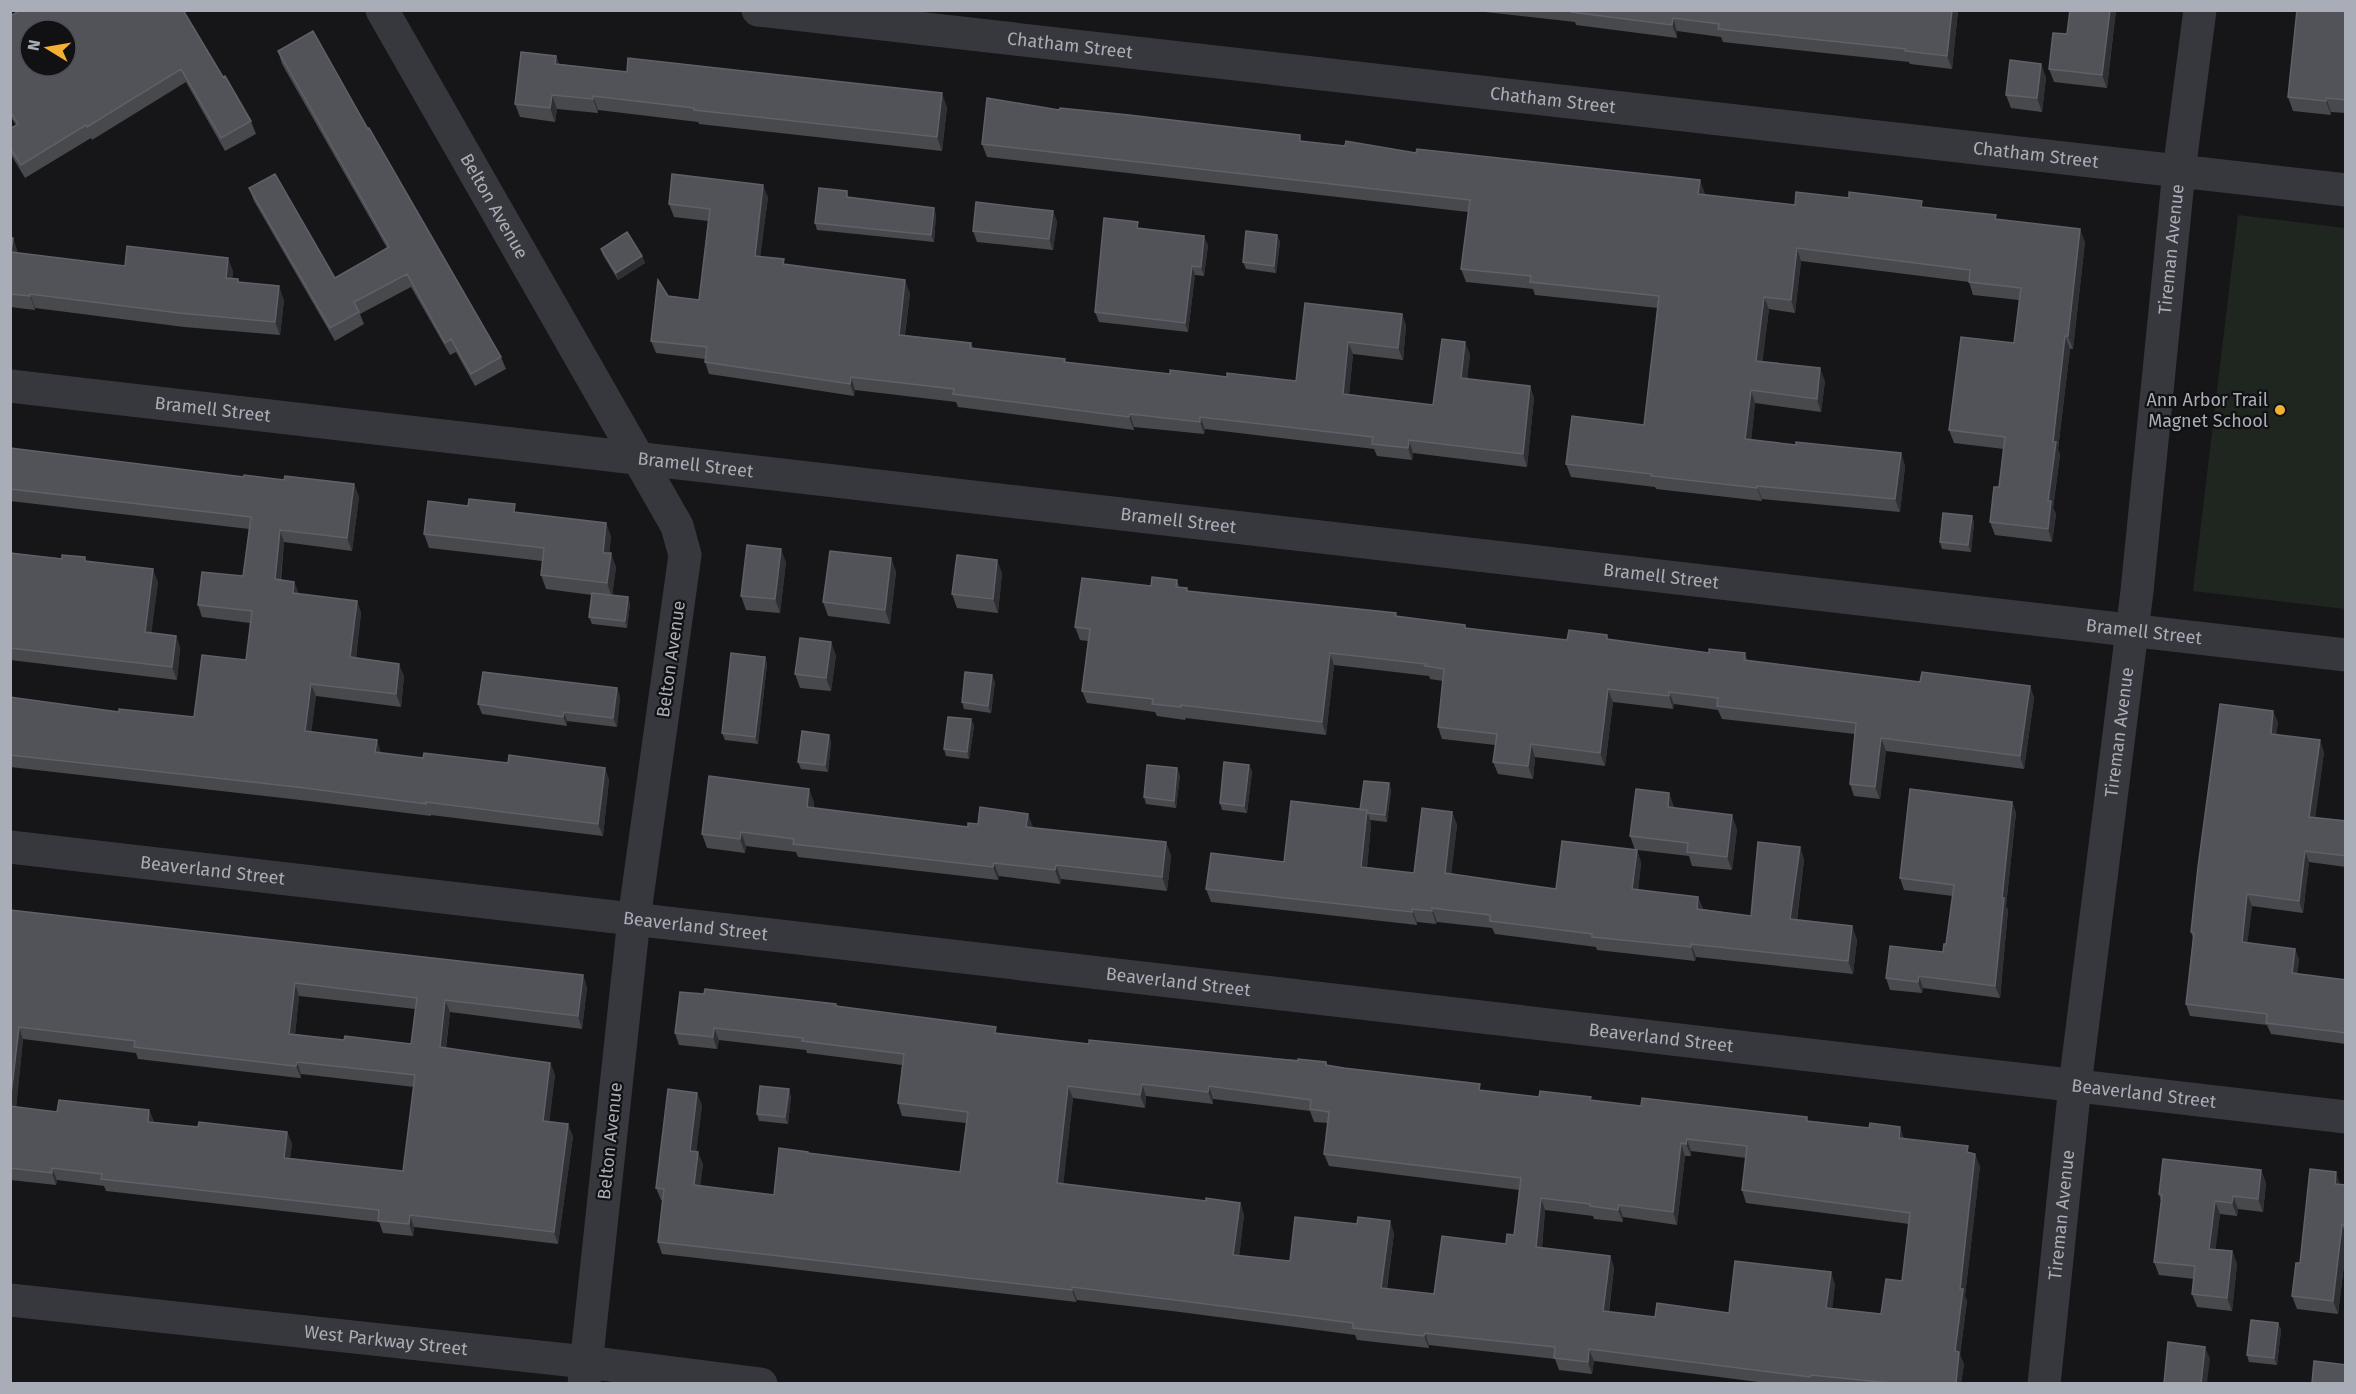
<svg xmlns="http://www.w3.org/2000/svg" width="2356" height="1394" font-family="'Fira Sans',sans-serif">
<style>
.green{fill:#1e261f}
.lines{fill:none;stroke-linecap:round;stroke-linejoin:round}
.minor{stroke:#37383d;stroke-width:33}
.wall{fill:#47494d;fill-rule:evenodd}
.shaded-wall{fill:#2f3033}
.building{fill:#525359;stroke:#5f6168;stroke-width:1.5;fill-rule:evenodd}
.poi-dot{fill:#f2b134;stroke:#111113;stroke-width:2}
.labels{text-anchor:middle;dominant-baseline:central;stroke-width:4.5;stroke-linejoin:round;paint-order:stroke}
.street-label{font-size:18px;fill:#a8adb8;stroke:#111113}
.poi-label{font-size:18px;fill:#a8adb8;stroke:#111113;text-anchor:end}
</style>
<rect width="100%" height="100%" fill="#161618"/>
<path class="green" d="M2238,215l107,13v381l-152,-18z"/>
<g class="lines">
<g class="minor">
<path id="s1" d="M382,10l295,516 8,29 -51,364 -50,465"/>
<path id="s2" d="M758,10l1588,180"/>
<path id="s3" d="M10,386l2336,269"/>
<path id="s4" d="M10,847l2336,270"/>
<path id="s5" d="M10,1300l576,62 175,22"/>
<path id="s6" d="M2044,1384l31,-299 62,-494 42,-420 21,-161"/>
</g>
</g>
<path class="wall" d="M1467,10l491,1 -6,58 -42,-5 -1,-2 -186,-20 -2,-5 -44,-6v7l-101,-13 -1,-3z
M2116,10l-9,78 -53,-6 -5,-13 18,-35z
M2346,10v103l-15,-1v3l-38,-4 -5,-14z
M10,16l213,61 28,44 5,13 -31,17 -39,-69 -94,58 -1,-2 -66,40 -15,-25v-24l6,-4 -6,-9z
M278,51l90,78 133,228 5,12 -31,17 -19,-34 -6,3 -39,-68 -51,27 4,10 -29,17 -81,-140 -5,-13 86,90 52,-30 -105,-184z
M556,56l3,8 388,43 -5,44 -243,-27 -1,-2 -100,-12v3l-41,-4 -2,13 -35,-5 -5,-13z
M2041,64l5,14 -4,34 -31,-4 -5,-13z
M1059,110l244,32 113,11 289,40 -1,2 91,10 130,2 72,12 88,23 -12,107h-3l-12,100 2,6 -7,53 3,6 -4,28 -57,-7 -5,-13 9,-35 5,-38 -50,-6 -5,-13 65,-87 5,-43 -46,-5 -4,-13 -168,-21 -6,52 -26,-4 -7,53 63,19 -4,31 -66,-9 -4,37 45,5 105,8 4,13 -5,46 -138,-13v2l-106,-12 -1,-2 -84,-10 -5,-13 78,-39 14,-117 -123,-13 -2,-6 -67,-7 -5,-13 7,-57 -481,-55 -5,-13z
M768,197l-8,59 26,9 124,28 -5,42 66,8 2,5 92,11 1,4 104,11 126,7 9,-78 97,11 4,12 -3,34 -50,-6 -4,40 84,11 37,-51 -3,25 63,7 4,12 -7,69 -114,-14 -1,7 -35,-4 -3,-7 -169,-20 -1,5 -70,-7v3l-176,-23 -2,-5 -101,-12 -1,6 -145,-22 -4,-12v-3l-49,-6 -5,-12 17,-45 31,4 9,-79 -34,-4 -5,-13z
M850,198l84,10 2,7 -2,27 -117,-12 -2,-7z
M1053,211l4,11 -4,28 -76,-8 -4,-11z
M1140,228l68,17 -4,31 -9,-1 -7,57 -89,-10 -4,-10z
M1277,235l3,7 -4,31 -30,-4 -3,-7z
M10,238h3l4,15 108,13 108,5 -1,7 6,1 1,3 45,18 -4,35 -96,-8 -149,-19v2l-25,-3z
M601,249l41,7 3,7 -27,17 -15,-25z
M10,448l234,29 110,7 5,13 -7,54 -68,-9 -3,38 13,2 5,12 58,7 4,12 -5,45 48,18 -3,31 -85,-11 -5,35 70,22 42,5 182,10 4,12 -6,56 -172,-21v1l-122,-15 -299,-34v-70l109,15 75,5 52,-57 4,-37 -48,-6 -4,-12 45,-29 6,-47 -239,-28z
M518,513l88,10 5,14 -2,16 7,14 -4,29 16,1 2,7 -3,24 -35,-4 -3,-7 3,-22 -46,-6 -5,-14 1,-14 -113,-13 -5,-14z
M1972,516l2,7 -3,29 -29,-3 -2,-7z
M10,553l77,8 71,21 -7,51 25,3 4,12 -3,32 -167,-20z
M891,558l5,14 -6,52 -62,-8 -5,-14z
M786,562l-6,51 -34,-3 -5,-14z
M1002,573l-4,40 -41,-5 -5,-14z
M1177,580l2,7 9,4 208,22 1,3 68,9 1,3 101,12h42l100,13h36l2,7 173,22 110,4 4,12 -10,71 -138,-18 -6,48 -26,-3 -4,-12 5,-50 -133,-15 -4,-9 -44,-6 -1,5 -60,-7 -8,64 -70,-9 -2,22 -35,-5 -5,-12 2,-17 -53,-6 -4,-12 5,-46 -13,-2 -1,-3 -95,-11 -8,70 -140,-17 -1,2 -28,-4 -2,-4 -68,-9 -5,-12 6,-50 -8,-1 -5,-13 76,-41z
M836,655l-5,36 -31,-3 -5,-14z
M765,657l2,7 -9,80 -33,-4 -3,-7z
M995,682l-4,31 -27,-4 -2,-7z
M617,688l3,9 -3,30 -50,-6v5l-85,-12 -4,-10z
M971,719l3,7 -5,33 -23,-3 -2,-7z
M2278,722l-2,12 48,18 -9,65 31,4v46l-37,-5 -6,51 -51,-7 -5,37 48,6 4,11 -2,14 49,6v64l-75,-10 -4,-9 -77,-9 -4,-12 7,-66 -2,-6z
M829,735l2,7 -3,30 -27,-3 -3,-7z
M1249,765l3,7 -5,41 -25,-3 -2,-7z
M1180,775l-4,33 -30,-4 -2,-7z
M1389,783l2,7 -4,32 -17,-2 1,4 -4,43 47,6 38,-61 5,13 -6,49 105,15 79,-39 -5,-14 39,-43 5,15 63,21 -5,41 -40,-4 -3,-10 -52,-6 4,13 -3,27 60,7 5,12 48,7 49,-69 4,13 -7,60 55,6 5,14 -4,34 -157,-17 -1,4 -98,-11 -1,-3 -101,-13 -3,-6 -55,-6 -1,2 -19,-2v3l-206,-23 -5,-13 78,-27 76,-52z
M809,789l5,14v5l154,19 10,-3 55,4 133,14 5,14 -4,35 -106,-12 -1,5 -61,-8 -1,4 -200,-23 -2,-5 -50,-6 -1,7 -38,-5 -5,-14z
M2012,802l4,11 -10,93 2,4 -8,88 -77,-10 -1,5 -32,-3 -4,-12 57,-26 3,-8 7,-48 -49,-6 -4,-12z
M10,910l573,65 4,13 -5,41 -132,-17 -4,36 104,15 5,12 -6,46 24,15 -15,108 -144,-17 -1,9 -30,-3 -4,-11 -273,-31 -2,-5 -47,-6 -1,5 -46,-5zM299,996l116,13 -4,35 -67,-4 -49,-6zM23,1039l113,14 2,6 161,19h2v-4l113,13 -11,84 -113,-13 2,-14 -5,-12 -89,-5 -44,-5 -5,-12 -92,2 -41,-5z
M704,994l133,13 161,27 91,10 237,18 1,4 156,25 56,6 53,4 49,5 168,15 95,18 66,14 10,13 -15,130 2,5 -7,54 4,9 -3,19h-195l-172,-22 -2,13 -33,-4 -4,-11 -109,-12 -17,-2v3l-72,-8 -2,-5 -183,-24 -95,-11 -1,2 -414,-48 -4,-12 4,-41 -1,-1 -5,-12 46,-83 -6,47 7,12 -3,22 74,9 34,-43 1,2 151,18 6,-49 -64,-7 -4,-13 4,-38 -95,-12 -1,-3 -87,-10 -2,9 -38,-4 -4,-12zM1146,1096l67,8v-5l97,12 4,11 14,1 -4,31 5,12 190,24 -5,45 -8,9 -72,50 -47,-5 7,-56 -104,28 -51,-5 5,-41 -4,-12 -34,-2 -143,-17 10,-86 72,10zM1691,1151l55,7 -4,32 4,13 163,21 -7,57 -21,33 -49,-6 3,-24 -106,29 -74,4 -46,-5 5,-44 -4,-12 -68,-8 3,-38 48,6 1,3 29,3v-5l54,8 8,-69h6z
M791,1096l-3,28 -29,-3 -2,-7z
M2261,1170l5,13 -3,29 -25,-3 -1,7 -17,-2 -5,35 17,2 5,13 -5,47 -35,-4 -5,-13 2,-15 -35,-4 -5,-13 7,-61 -2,-7z
M2340,1184l6,1v63l-8,66 -41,-5 -5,-13 8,-33z
M2278,1323l3,7 -4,35 -28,-3 -2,-7z"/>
<path class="shaded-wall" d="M1952,10h6l-6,59 -5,-13z
M2110,10h6l-9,78 -5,-13z
M1673,18l4,13v7l-5,-13z
M556,56l5,14 -6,-6z
M2041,64l5,14 -4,34 -5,-14z
M942,93l5,14 -5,44 -5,-14z
M552,95l5,14 -2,13 -5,-14z
M593,96l5,14v3l-5,-14z
M2326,98l5,14v3l-5,-14z
M1700,180l5,13 -2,14 -5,-13z
M763,185l5,12 -9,71 -4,-12z
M934,208l2,7 -2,27 -3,-7z
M1053,211l4,11 -4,28 -4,-11z
M2080,229l5,13 -12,107 -5,-13z
M1277,235l3,7 -4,31 -2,-7z
M1204,236l4,9 -4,31 -3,-9z
M13,238l5,14 -2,14 -5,-14z
M1797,248l4,13 -6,52 -4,-13z
M642,256l3,7 -27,17 -2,-7z
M228,258l5,13 -2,20 -5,-13z
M1192,266l3,9 -7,57 -3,-9z
M905,280l5,13 -7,54 -4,-12z
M279,286l5,14 -4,35 -5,-13z
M30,294l5,14v2l-5,-14z
M1764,297l5,12 -8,65 -5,-13z
M1402,314l4,12 -3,34 -5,-12z
M2065,336l5,13 -12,100 2,6 -7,53 3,6 -4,28 -4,-13v-28l5,-59z
M1348,342l5,12 -5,52 -5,-12z
M1465,342l5,12 -4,37 -5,-13z
M1820,368l5,13 -4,31 -4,-13z
M851,377l4,13 -1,6 -4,-12z
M1530,386l4,12 -7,69 -4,-13z
M1751,390l4,13 -5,49 -5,-13z
M1130,414l4,13v3l-5,-13z
M1200,417l5,12 -1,5 -4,-12z
M1409,440l4,13 -1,7 -4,-12z
M1901,453l4,13 -5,46 -5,-13z
M354,484l5,13 -7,54 -5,-13z
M1757,486l5,13v2l-5,-13z
M1972,516l2,7 -3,29 -3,-7z
M606,523l5,14 -3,29 -5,-13z
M280,530l4,12 -5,49 -4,-12z
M781,549l5,13 -6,51 -5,-14z
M611,553l5,14 -4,30 -5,-14z
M891,558l5,14 -6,52 -5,-14z
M997,560l5,13 -4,40 -5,-14z
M153,569l5,13 -8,63 -5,-13z
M294,582l5,12 -6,-1z
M628,597l2,7 -3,24 -2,-7z
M357,601l4,12 -7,57 -4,-13z
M176,636l4,12 -3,32 -5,-13z
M831,642l5,13 -5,36 -5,-13z
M1330,653l4,12 -8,70 -4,-13z
M765,657l2,7 -9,80 -3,-7z
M399,664l5,12 -3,31 -5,-13z
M992,675l3,7 -4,31 -3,-7z
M311,684l5,12 -6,47 -5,-12z
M2030,686l4,12 -10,71 -4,-13z
M617,688l3,9 -3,30 -4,-9z
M1608,689l5,13 -8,64 -5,-13z
M1669,692l5,12 -1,5 -4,-13z
M2273,711l5,11 -3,23 -4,-11z
M564,712l3,9v5l-4,-9z
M971,719l3,7 -5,33 -2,-7z
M829,735l2,7 -3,30 -3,-7z
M1881,738l5,13 -6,48 -5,-12z
M377,740l4,13 -6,-1z
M2320,740l4,12 -10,76 -5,-11z
M1531,744l4,13 -2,22 -5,-13z
M1249,765l3,7 -5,41 -3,-7z
M605,768l4,12 -6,56 -5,-12z
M1177,768l3,7 -4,33 -2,-7z
M1389,783l2,7 -4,32 -2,-7z
M809,789l5,14 -2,18 -5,-14z
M1669,793l5,14 -1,14 -5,-14z
M2012,802l4,11 -10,93 2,4 -8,88 -5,-12 7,-88z
M1367,810l4,14 -5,56 -5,-13z
M1452,812l5,13 -7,61 -5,-13z
M1028,814l5,13h-7z
M1732,815l5,14 -5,41 -5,-13z
M741,832l5,14 -1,7 -5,-14z
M1166,842l5,14 -4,35 -5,-14z
M1800,847l4,13 -9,72 -5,-13z
M1637,850l4,13 -4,39 -5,-13z
M2305,851l4,11 -6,51 -4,-12z
M994,863l5,13 -1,4 -5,-13z
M1056,865l5,14 -1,5 -5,-14z
M2247,894l5,12 -6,48 -4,-12z
M1698,897l5,13 -6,-1z
M1432,908l5,14 -1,2 -4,-13z
M1412,909l5,13v3l-5,-13z
M1852,926l5,14 -4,34 -5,-13z
M1691,944l5,13 -1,4 -4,-14z
M2295,949l4,11 -3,25 -4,-12z
M583,975l4,13 -5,41 -4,-13z
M1919,976l4,12 -1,5 -4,-11z
M295,983l4,13 -5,50 -5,-12z
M445,1000l5,12 -6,47 -4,-12z
M19,1027l4,12 -8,80 -5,-12z
M714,1028l5,12 -2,9 -4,-12z
M297,1062l4,12v4l-5,-12z
M550,1063l5,12 -7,58 -5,-12z
M1142,1084l4,12 -1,12 -5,-13z
M1068,1086l5,12 -11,98 -5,-13z
M1209,1086l4,13v5l-5,-12z
M789,1089l2,7 -3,28 -3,-7z
M697,1093l5,12 -7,58 -5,-12z
M149,1110l5,13 -6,-1z
M568,1124l5,12 -15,108 -4,-12z
M1900,1127l4,12 -5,-1z
M287,1132l5,12 -3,26 -5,-12z
M1687,1139l4,12v5l-5,-12z
M1681,1143l4,13 -8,69 -4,-13z
M698,1152l5,12 -4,33 -5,-12z
M1975,1154l5,12 -15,130 2,5 -7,54 4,9 -3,19h-5l-1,-32 5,-62z
M52,1168l5,12 -1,5 -4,-12z
M2261,1170l5,13 -3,29 -5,-13z
M2336,1172l4,13 -5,-1z
M2233,1196l5,13 -1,7 -5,-13z
M1541,1198l4,12 -4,49 -5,-12z
M2215,1201l5,13 -6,48 -5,-13z
M1240,1203l4,12 -6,52 -5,-12z
M1619,1205l4,12v5l-5,-12z
M410,1215l4,12 -1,9 -4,-12z
M1390,1221l4,12 -9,67 -4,-12z
M2342,1225l4,10v13l-8,66 -5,-13z
M2232,1251l5,13 -5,47 -5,-13z
M1610,1256l4,12 -7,55 -4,-12z
M1831,1272l4,12 -4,36 -5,-12z
M1072,1287l5,13 -1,2 -4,-12z
M2278,1323l3,7 -4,35 -3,-7z
M1425,1333l4,12v3l-5,-12z
M2205,1347l5,12 -3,24h-6z
M1589,1349l5,12 -2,13 -4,-12z"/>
<path class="building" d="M21,10h162l40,67 2,-1 26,45 -30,17 -40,-69 -94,58 -1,-2 -65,40 -11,-17v-19l8,-5 -8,-13v-95zM30,30h36v36h-36z
M1571,10h381l-5,46 -42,-5 1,-2 -188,-20 1,-5 -46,-6 -1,7 -101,-13z
M2070,10h40l-8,65 -53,-6 4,-36 14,1z
M2297,10h49v90l-20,-2v3l-38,-4z
M313,31l55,98 1,-1 132,229 -30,17 -20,-35 -6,4 -38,-69 -53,28 5,10 -29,16 -81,-140 26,-14 60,104 54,-31 -111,-196z
M521,52l35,4 -1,8 72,8 1,-14 314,35 -5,44 -243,-27v-2l-101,-12v3l-41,-4 -2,13 -35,-4z
M2010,60l31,4 -4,34 -31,-3z
M987,98l72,12 1,-2 69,7 171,20v6l45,5 1,-5 70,12 1,-4 283,31 -2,14 97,11 1,-13 53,6v-6l73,9 -1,6 75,8 -1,4 85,10 -12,107h-3l-12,106h3l-8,59h3l-3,28 -58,-7 4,-35h5l6,-50 -56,-7 12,-93 53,6 7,-55 -52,-6 1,-12 -173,-22 -6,52 -27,-3 -8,64 64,7 -3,31 -66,-9 -6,49 51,6v-3l105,11 -6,46 -138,-13v2l-106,-12 1,-2 -86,-10 6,-48 72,9 15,-129 -129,-14 1,-6 -70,-7 9,-69 -488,-56z
M672,174l91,11 -8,71 29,3 -1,5 122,16 -6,55 72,8 -1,5 95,11 -1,3 106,12v-4l57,7v-4l69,8 9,-78 97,11 -4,34 -50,-6 -5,52 90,11 9,-66 23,3 -4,36 69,8 -7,68 -114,-14 -1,8 -36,-4 1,-7 -173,-20v5l-70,-8 -1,3 -176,-23 1,-5 -103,-12 -1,7 -145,-22 2,-15 -56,-6 7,-61 10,16 31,4 11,-91 -41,-5z
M819,188l28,3v6l87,11 -3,27 -116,-12z
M976,202l77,9 -4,28 -76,-8z
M1104,218l34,4 -1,6 67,8 -3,31 -9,-1 -7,57 -90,-11z
M1246,231l31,4 -3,31 -31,-4z
M627,232l15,24 -26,17 -15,-24z
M10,238h3l-2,14 114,14 2,-20 101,12 -2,20 12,1v3l41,4 -4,36 -96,-9 -149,-19v2l-20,-2z
M10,448l234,29v-2l40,5 1,-4 69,8 -7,54 -67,-8 -5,49 19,3 -1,11 64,8 -7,56 49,7 -3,30 -85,-10 -6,47 72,9 -2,12 48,6 1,-5 84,10 1,-8 96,13 -7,56 -172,-22v2l-121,-16 -295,-33v-58l109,15v-3l75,8 8,-62 44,5 6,-49 -54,-6 4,-33 41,4 8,-59 -241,-28z
M469,499l46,5 -1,8 92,11 -3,30h8l-4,30 -66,-8 3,-27 -120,-14 4,-33 40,5z
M1943,513l29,3 -4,29 -28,-3z
M747,545l34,4 -6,50 -34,-3z
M830,551l61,7 -6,52 -62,-8z
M10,553l52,6v-4l23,2v4l68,8 -8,63 31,4 -4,31 -162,-19z
M957,555l40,5 -4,39 -41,-5z
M1152,577l25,3 -1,7 11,1v3l209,22 -1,3 70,9v3l102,12 2,-10 38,5v4l102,14v-4l36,4 -1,7 176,22 2,-10 108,14 -10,70 -139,-18 -6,49 -25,-3 6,-61 -139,-17 1,-8 -49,-6v4l-61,-7 -8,64 -69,-9 -3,22 -35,-4 4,-28 -59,-7 6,-58 -19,-3 1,-2 -96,-11 -8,69 -141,-17v2l-29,-3 1,-5 -71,-8 8,-62 -15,-2 7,-49 69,8z
M592,593l36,4 -3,24 -36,-4z
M800,638l31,4 -5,36 -31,-4z
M731,653l34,4 -10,80 -33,-4z
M483,672l134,16 -4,30 -49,-6 -1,5 -85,-13z
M965,672l27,3 -4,31 -26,-4z
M2220,704l53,7 -2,23 49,6 -11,77 37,4v35l-41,-5 -6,50 -52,-7 -5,48 53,7 -3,24 54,7v53l-80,-10 1,-9 -81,-10 8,-71 -3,-1 7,-65z
M948,717l23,2 -4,33 -23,-3z
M802,731l27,4 -4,30 -27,-3z
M1224,762l25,3 -5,41 -24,-3z
M1147,765l30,3 -3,33 -30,-4z
M709,776l100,13 -2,18 161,20v-4l10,1 2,-17 48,7 -2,13 140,15 -4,35 -106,-12 -1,5 -61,-7 -1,4 -200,-23 1,-5 -53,-7 -1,7 -38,-5z
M1364,781l25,2 -4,32 -17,-2 -1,-3h-7z
M1636,789l33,4 -1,14 64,8 -5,42 -40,-5 1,-9 -58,-7z
M1910,789l102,13 -10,96h2l-9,88 -76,-10 -1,6 -32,-4 4,-32 53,6 1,-8h2l8,-59 -54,-7z
M1291,801l76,9 -6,57 53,6 8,-65 30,4 -7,61 111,16 6,-48 75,9 -5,39 66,8 -1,12 54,7 7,-74 42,5 -10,72 62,7 -4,35 -157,-17v3l-99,-10v-3l-102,-13v-6l-58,-7v3l-20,-2v3l-206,-23 5,-36 73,9z
M10,910l573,65 -5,41 -133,-16 -5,47 110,16 -7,58 25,3 -14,108 -144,-17 -1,9 -31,-3 1,-11 -278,-31 1,-5 -50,-6v5l-42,-5v-62l47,6 2,-12 90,10 -1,12 50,5 1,-5 88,10 -3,26 119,13 12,-96 -118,-13 -1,4h-2l-160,-19 1,-6 -116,-14 -9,76zM295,983l122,15 -6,46 -66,-8 -1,4 -55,-6z
M705,989l131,15v2l160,21 -1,6 94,11v-4l140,14 69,7v-2l28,3v3l18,3 136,16 -1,6 60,7 1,-6 51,6 -1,3 51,6 1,-8 165,19v4l62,7 1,-5 30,4 -1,11 69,8 -1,6 8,2 -15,135h3l-8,62 4,1 -3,31h-66l-79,-8 -1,2 -221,-28 -1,13 -34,-4 1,-11 -114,-12 -16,-2 -1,3 -71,-8v-5l-186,-24 -95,-12v3l-414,-48 6,-53 -8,-1 12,-99 29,4 -7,58 8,1 -4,33 80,10 5,-47 29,4v1l152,19 8,-60 -70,-9 6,-49 -102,-13 1,-3 -89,-10 -1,9 -38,-4 5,-41 24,2zM1142,1084l66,8 1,-6 102,14 -1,9 19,3 -5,42 197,24 -7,57 -7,-1 -1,10 -64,-8 -8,58 -53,-6 9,-67 -32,-4 -1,7 -62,-7 -5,44 -57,-6 7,-52 -34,-5v3l-149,-18 11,-97 72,9zM1687,1139l60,7 -5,44 168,23 -8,68 -16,-2 -5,35 -55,-6 5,-36 -96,-11 -6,52 -72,-10 -2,14 -52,-6 7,-55 -74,-9 5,-49 49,6v2l28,4 1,-5 54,7 8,-69 5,1z
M760,1086l29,3 -4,28 -28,-3z
M2163,1159l98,11 -3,29 -25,-3 -1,7 -17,-2 -6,48 23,2 -5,47 -35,-4 3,-28 -41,-4 8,-67 -3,-1z
M2310,1169l26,3 -1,12 11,1v40h-4l-9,76 -41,-5 4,-33h4z
M2251,1320l27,3 -4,35 -27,-3z
M2168,1342l37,5 -4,36h-37z
M2314,1361l32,4v18h-34z"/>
<circle class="poi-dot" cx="2280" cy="410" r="6"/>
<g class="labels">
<g class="street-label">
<text stroke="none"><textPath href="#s2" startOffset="314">Chatham Street</textPath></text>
<text stroke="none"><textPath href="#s2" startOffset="800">Chatham Street</textPath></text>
<text stroke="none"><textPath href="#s2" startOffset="1286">Chatham Street</textPath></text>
<text stroke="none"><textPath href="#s1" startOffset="226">Belton Avenue</textPath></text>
<text stroke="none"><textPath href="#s6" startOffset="1142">Tireman Avenue</textPath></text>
<text stroke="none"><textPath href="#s3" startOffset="204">Bramell Street</textPath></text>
<text stroke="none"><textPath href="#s3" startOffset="690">Bramell Street</textPath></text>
<text stroke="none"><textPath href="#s3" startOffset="1176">Bramell Street</textPath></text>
<text stroke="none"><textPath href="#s3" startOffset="1662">Bramell Street</textPath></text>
<text stroke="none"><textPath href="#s3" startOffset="2148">Bramell Street</textPath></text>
<text transform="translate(671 659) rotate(-82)">Belton Avenue</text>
<text stroke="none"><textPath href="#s6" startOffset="656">Tireman Avenue</textPath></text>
<text stroke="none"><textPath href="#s4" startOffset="204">Beaverland Street</textPath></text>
<text stroke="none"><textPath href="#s4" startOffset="690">Beaverland Street</textPath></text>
<text stroke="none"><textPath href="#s4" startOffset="1176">Beaverland Street</textPath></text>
<text stroke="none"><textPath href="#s4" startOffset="1662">Beaverland Street</textPath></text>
<text stroke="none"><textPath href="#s4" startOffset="2148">Beaverland Street</textPath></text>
<text transform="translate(610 1141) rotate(-84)">Belton Avenue</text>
<text stroke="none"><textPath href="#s6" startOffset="170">Tireman Avenue</textPath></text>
<text stroke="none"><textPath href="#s5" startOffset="378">West Parkway Street</textPath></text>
</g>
<g class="poi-label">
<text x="2268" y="400">Ann Arbor Trail<tspan x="2268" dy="21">Magnet School</tspan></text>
</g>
</g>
<rect width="2356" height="1394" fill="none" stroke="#a8adb8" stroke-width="24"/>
<g transform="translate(48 48) rotate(281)"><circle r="28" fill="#111113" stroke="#4d4f55" stroke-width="1.5"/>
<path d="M0-4.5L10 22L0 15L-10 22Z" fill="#f2b134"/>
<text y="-9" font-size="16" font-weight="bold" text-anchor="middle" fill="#a8adb8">N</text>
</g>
</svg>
